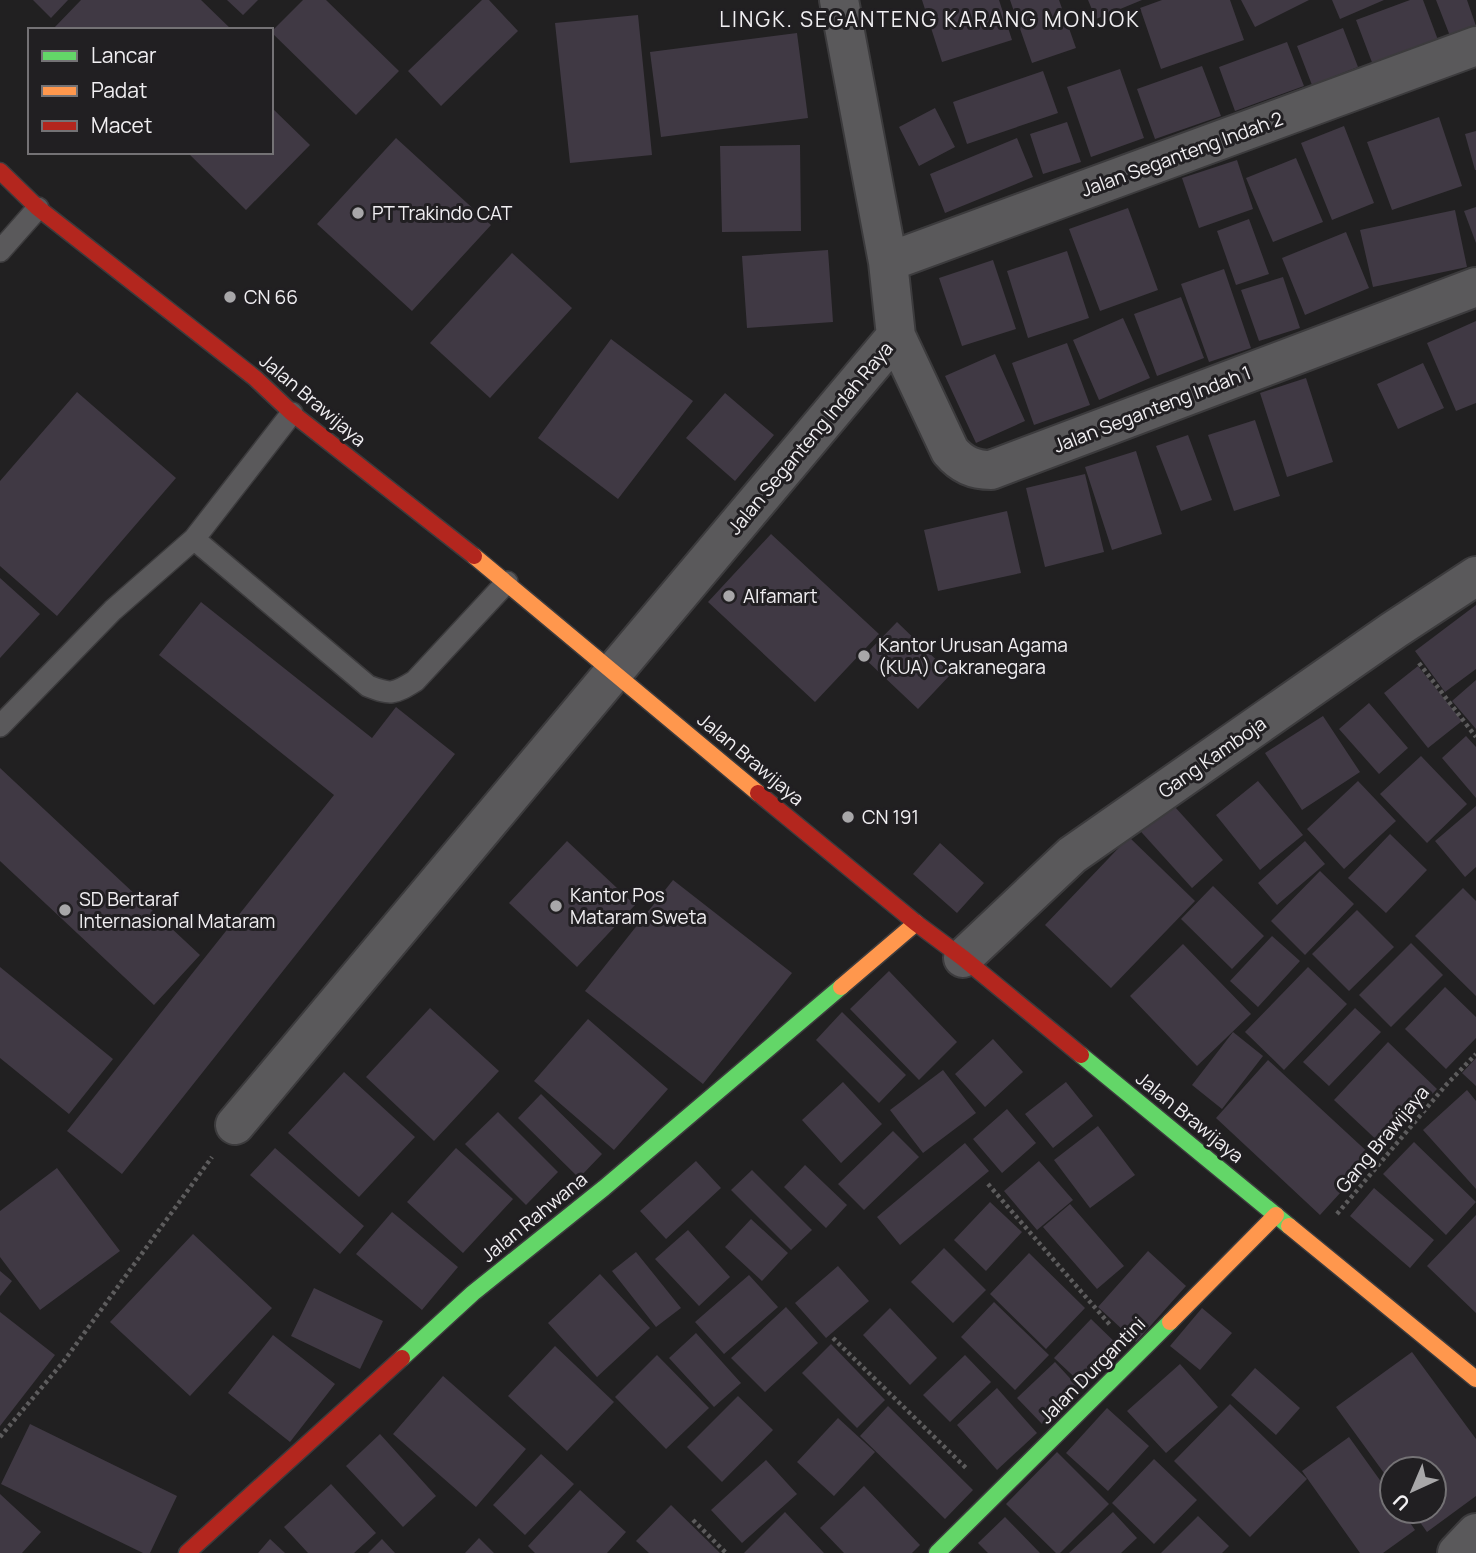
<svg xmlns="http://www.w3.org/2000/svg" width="1476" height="1553" font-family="Manrope,sans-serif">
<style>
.building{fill:#403944}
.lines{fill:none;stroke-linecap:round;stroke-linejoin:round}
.lane-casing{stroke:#3c3b3d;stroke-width:24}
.street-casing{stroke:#3c3b3d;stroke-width:42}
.fast-casing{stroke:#3c3b3d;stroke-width:19}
.slow-casing{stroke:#3c3b3d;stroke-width:19}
.jam-casing{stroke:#3c3b3d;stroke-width:19}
.path{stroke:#5d5c5d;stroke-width:4.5;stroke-dasharray:3.5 3.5;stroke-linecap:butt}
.lane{stroke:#5a595b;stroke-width:21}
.street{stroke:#5a595b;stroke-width:38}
.fast{stroke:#63d668;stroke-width:16}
.slow{stroke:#ff974d;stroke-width:16}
.jam{stroke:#b3261e;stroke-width:16}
.poi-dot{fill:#a8a7a9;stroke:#211f22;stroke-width:2.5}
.labels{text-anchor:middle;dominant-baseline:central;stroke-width:6;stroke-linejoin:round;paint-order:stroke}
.street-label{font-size:19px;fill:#f1eff2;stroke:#211f22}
.poi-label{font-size:19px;fill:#f1eff2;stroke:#211f22;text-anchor:start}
.neighbourhood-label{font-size:21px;letter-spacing:2px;fill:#f1eff2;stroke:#211f22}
</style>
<rect width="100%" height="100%" fill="#212021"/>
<path class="building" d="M33,0h35l-17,18z
M81,0h120l31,30h-177l-1,-2z
M227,0h31l-15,15z
M303,0h23l73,71 -43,44 -85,-83z
M482,0h7l29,31 -77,75 -33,-35z
M922,0h77l13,40 -70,22z
M1010,0h49l17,48 -44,15z
M1088,0h54l-46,19z
M1162,0h68l14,40 -83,29 -21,-61z
M1241,0h68l-54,27z
M1332,0h52l-44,19z
M1410,0h13l15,40 -65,25 -17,-45z
M1436,0h31l9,26 -26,10z
M638,15l14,140 -82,8 -15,-140z
M1343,28l15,39 -46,18 -15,-39z
M797,33l11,85 -147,19 -11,-85z
M1287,42l17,44 -69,25 -16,-44z
M1202,66l19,50 -66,23 -18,-50z
M1120,69l24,69 -53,19 -24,-70z
M1043,71l15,42 -91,31 -14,-42z
M271,107l39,38 -64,65 -59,-58h84z
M935,108l20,39 -36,19 -20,-39z
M1439,117l23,69 -70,24 -25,-68z
M1067,122l14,40 -38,12 -13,-40z
M1344,126l30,77 -42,17 -31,-77z
M1476,131v39h-1l-10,-36z
M396,138l95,87 -79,86 -95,-87z
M1017,138l16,39 -88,36 -15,-39z
M800,145l1,86 -79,1 -2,-86z
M1296,158l27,64 -50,20 -27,-64z
M1237,160l16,49 -54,19 -17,-50z
M1476,207v36l-12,-32z
M1128,208l30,82 -58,21 -31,-82z
M1455,210l12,57 -94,20 -13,-57z
M1249,219l20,55 -33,11 -19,-54z
M1346,232l23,56 -64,27 -23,-57z
M828,250l5,72 -86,6 -5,-72z
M1067,251l22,67 -61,20 -21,-67z
M512,253l60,55 -82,90 -60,-55z
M993,260l23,69 -54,17 -23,-68z
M1224,269l27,79 -42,14 -28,-78z
M1283,277l17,51 -41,13 -18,-51z
M1181,297l23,61 -47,18 -23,-62z
M1123,318l27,60 -51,22 -26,-60z
M1476,321v82l-20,8 -29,-68z
M611,339l82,62 -75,98 -80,-61z
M1067,343l23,62 -56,20 -22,-62z
M995,354l30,67 -49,22 -31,-67z
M1423,363l21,45 -46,21 -21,-45z
M1306,378l27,84 -46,15 -27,-84z
M77,392l99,86 -119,138 -57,-50v-85z
M725,393l49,42 -39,46 -49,-43z
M1255,420l25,76 -46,15 -26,-76z
M1188,435l24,65 -31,11 -25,-65z
M1136,451l26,83 -50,16 -27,-83z
M1085,474l19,78 -59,15 -19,-79z
M1007,511l14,62 -83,18 -14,-61z
M771,534l108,100 -64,68 -107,-100z
M0,578l40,36 -40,44z
M201,602l171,136 24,-31 59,47 -333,420 -55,-43 267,-336 -175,-140z
M1476,605v64l-31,23 -30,-41z
M897,622l54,52 -33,35 -55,-52z
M1418,666l44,55 -34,27 -44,-55z
M1476,680v49l-24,-28z
M1369,703l39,45 -29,26 -40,-45z
M1323,716l37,56 -58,38 -37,-57z
M1466,736l10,11v51l-34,-40z
M1421,756l46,48 -40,39 -47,-49z
M0,768l200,187 -46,50 -154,-144z
M1258,781l45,54 -43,35 -44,-55z
M1358,781l38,40 -52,48 -37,-40z
M1165,796l58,64 -31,28 -58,-64z
M1476,806v61l-11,10 -30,-36z
M1390,834l37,36 -41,43 -38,-35z
M1129,837l66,64 -84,87 -66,-63z
M567,841l68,64 -58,62 -68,-64z
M1305,841l20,23 -48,41 -19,-22z
M940,843l44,40 -27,30 -44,-39z
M1320,871l34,33 -49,51 -34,-34z
M673,880l119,93 -89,111 -118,-93z
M1213,886l51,50 -32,33 -51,-50z
M1463,888l13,13v95l-61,-60z
M1357,910l37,37 -45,44 -37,-37z
M1272,936l28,25 -42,46 -28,-26z
M1411,943l32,32 -52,52 -32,-32z
M1183,944l68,70 -54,52 -67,-70z
M0,967l113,92 -44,55 -69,-56z
M1308,967l39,37 -63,66 -39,-38z
M889,971l68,71 -38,38 -69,-71z
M1445,987l31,30v21l-30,31 -41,-40z
M430,1008l69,63 -65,70 -68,-64z
M1355,1008l26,24 -52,54 -26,-24z
M842,1012l64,63 -27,28 -63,-63z
M588,1019l80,70 -54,61 -80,-69z
M1233,1032l30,24 -41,53 -30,-24z
M993,1039l30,33 -38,35 -30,-33z
M1388,1042l49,47 -54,57 -49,-46z
M1476,1058v28l-14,-13z
M1268,1060l105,97 -53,58 -104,-97z
M943,1070l33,43 -53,40 -33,-43z
M344,1072l71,65 -56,60 -71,-64z
M843,1082l39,42 -41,39 -39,-43z
M1066,1082l27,34 -40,32 -28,-34z
M1467,1090l9,11v88l-53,-59z
M541,1094l61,60 -23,24 -61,-60z
M1007,1109l29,34 -34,30 -29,-34z
M498,1112l60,60 -32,33 -61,-61z
M1098,1126l37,49 -45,33 -36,-48z
M893,1131l26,26 -55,53 -26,-26z
M1414,1142l62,60 -30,33 -63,-61z
M965,1143l24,28 -89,74 -23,-28z
M275,1148l89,78 -24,28 -90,-79z
M456,1148l57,51 -50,54 -56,-51z
M696,1161l25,27 -55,51 -26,-28z
M1039,1161l34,39 -36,30 -33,-39z
M805,1165l42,40 -21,23 -42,-41z
M57,1168l63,83 -80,59 -40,-53v-46z
M752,1170l60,60 -21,20 -60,-60z
M1374,1188l60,52 -24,28 -60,-52z
M990,1202l32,30 -36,39 -32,-31z
M1070,1204l54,62 -27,23 -54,-62z
M392,1212l66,55 -36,43 -66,-56z
M1476,1215v98l-49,-47z
M751,1219l37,34 -26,28 -37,-34z
M688,1230l42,47 -31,29 -44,-47z
M193,1234l79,74 -82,88 -80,-74z
M944,1248l42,42 -33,33 -42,-41z
M1148,1251l38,35 -50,56 -38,-35z
M636,1252l45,56 -25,19 -44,-56z
M1029,1253l56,55 -39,41 -56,-55z
M838,1266l31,35 -43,37 -31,-35z
M0,1271l12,10 -12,15z
M600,1274l50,54 -53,49 -49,-54z
M749,1275l29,32 -54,47 -29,-32z
M314,1288l69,33 -23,48 -69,-33z
M994,1302l55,53 -34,35 -54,-53z
M786,1307l32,36 -53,49 -34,-34z
M890,1308l47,50 -27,27 -47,-50z
M1202,1308l30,25 -32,37 -30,-24z
M0,1312l55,43 -55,71z
M1091,1319l30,29 -37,38 -30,-28z
M696,1333l45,50 -27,24 -45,-49z
M273,1335l62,49 -45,58 -62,-49z
M831,1344l54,56 -28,28 -55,-55z
M555,1346l59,56 -47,49 -59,-55z
M1412,1352l64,87v57l-49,36 -15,-21h22v-42h-42v15l-56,-77z
M657,1355l52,53 -43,41 -51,-52z
M965,1355l26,27 -41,40 -27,-27z
M1055,1362l24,26 -37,36 -25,-26z
M1180,1364l38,43 -52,46 -39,-42z
M1255,1368l45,40 -24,27 -45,-40z
M443,1376l83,73 -50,58 -83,-73z
M997,1388l40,45 -40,37 -40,-45z
M738,1396l35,34 -51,52 -35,-35z
M1230,1404l77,75 -57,58 -76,-76z
M888,1406l85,84 -28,29 -85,-83z
M1107,1408l42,38 -41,45 -42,-38z
M838,1418l37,34 -41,44 -37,-34z
M30,1424l147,72 -27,57h-7l-142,-69z
M380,1434l56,62 -33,31 -57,-61z
M1349,1437l43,60v14h10l13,19 -32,23h-23l-58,-82z
M1057,1452l52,52 -49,49h-4l-50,-49z
M541,1454l33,30 -49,51 -32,-30z
M1154,1459l43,41 -43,44 -42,-41z
M766,1460l31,34 -55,49 -31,-33z
M331,1484l45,49 -22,20h-46l-24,-26z
M864,1486l56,59 -8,8h-68l-24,-25z
M580,1490l46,42 -19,21h-72l-7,-7z
M0,1494l41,38 -19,21h-22z
M671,1505l49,48h-71l-13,-12z
M785,1512l39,41h-80z
M1113,1512l24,26 -16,15h-52z
M1198,1516l31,30 -7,7h-61z
M1005,1517l35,36h-52l-10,-10z
M479,1538l15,15h-29z
M270,1539l15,14h-27z
M382,1539l13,14h-27z"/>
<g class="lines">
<g class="lane-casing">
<path id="lane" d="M0,251l38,-43
M292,413l-98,126 174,147c23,9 26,8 47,-5l92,-99
M0,726l113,-116 81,-71"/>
</g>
<g class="street-casing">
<path id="street" d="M888,262l588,-216
M896,336l54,115c12,14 24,19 41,19l485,-183
M963,958l109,-103 322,-225 82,-54
M235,1125l378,-452 283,-337 -8,-74 -49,-262
M1457,1553l19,-20"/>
</g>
<g class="fast-casing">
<path id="fast" d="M1081,1055l208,171
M402,1358l71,-65 131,-105 237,-201
M937,1553l233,-231"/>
</g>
<g class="slow-casing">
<path id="slow" d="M474,556l284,237
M841,987l75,-64
M1289,1226l187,153
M1170,1322l106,-107"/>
</g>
<g class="jam-casing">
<path id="jam" d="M0,171l38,37 217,170 37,35 182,143
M758,793l158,130 47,35 118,97
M187,1553l215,-195"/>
</g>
<path class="path" d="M1419,663l57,74
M988,1184l123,142
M1337,1214l109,-129 30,-31
M833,1338l133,130
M0,1437l64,-76 148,-204
M693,1520l33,33"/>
<use href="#lane" class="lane"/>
<use href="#street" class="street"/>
<use href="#fast" class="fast"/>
<use href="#slow" class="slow"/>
<use href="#jam" class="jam"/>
</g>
<g class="poi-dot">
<circle cx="358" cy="213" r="7"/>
<circle cx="230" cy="297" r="7"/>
<circle cx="729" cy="596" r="7"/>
<circle cx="864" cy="656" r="7"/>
<circle cx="848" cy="817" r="7"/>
<circle cx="556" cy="906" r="7"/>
<circle cx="65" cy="910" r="7"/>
</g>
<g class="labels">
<g class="street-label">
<text transform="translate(1182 154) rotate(-20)">Jalan Seganteng Indah 2</text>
<text transform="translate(313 400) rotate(40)">Jalan Brawijaya</text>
<text transform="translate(1152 409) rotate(-21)">Jalan Seganteng Indah 1</text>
<text transform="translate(810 438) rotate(-50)">Jalan Seganteng Indah Raya</text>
<text transform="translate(1212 757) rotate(-35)">Gang Kamboja</text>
<text transform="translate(751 759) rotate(40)">Jalan Brawijaya</text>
<text transform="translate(1190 1117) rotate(39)">Jalan Brawijaya</text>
<text transform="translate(1382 1139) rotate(-50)">Gang Brawijaya</text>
<text transform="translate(534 1217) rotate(-39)">Jalan Rahwana</text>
<text transform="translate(1092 1370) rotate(-45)">Jalan Durgantini</text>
</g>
<g class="poi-label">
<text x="372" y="213">PT Trakindo CAT</text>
<text x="244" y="297">CN 66</text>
<text x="743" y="596">Alfamart</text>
<text x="878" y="645">Kantor Urusan Agama<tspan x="878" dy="22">(KUA) Cakranegara</tspan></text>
<text x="862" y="817">CN 191</text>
<text x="570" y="895">Kantor Pos<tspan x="570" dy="22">Mataram Sweta</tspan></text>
<text x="79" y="899">SD Bertaraf<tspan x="79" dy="22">Internasional Mataram</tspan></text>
</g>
<g class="neighbourhood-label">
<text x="930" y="19">LINGK. SEGANTENG KARANG MONJOK</text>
</g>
</g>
<rect x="28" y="28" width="245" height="126" fill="#211f22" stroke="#747275" stroke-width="2"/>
<rect x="42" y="51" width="35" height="10" fill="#63d668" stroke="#747275" stroke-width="2"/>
<text x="91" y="63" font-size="21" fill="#f1eff2">Lancar</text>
<rect x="42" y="86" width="35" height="10" fill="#ff974d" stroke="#747275" stroke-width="2"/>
<text x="91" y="98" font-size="21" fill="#f1eff2">Padat</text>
<rect x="42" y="121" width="35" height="10" fill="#b3261e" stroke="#747275" stroke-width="2"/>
<text x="91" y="133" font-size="21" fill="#f1eff2">Macet</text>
<g transform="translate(1413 1490) rotate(224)"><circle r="33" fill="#211f22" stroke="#747275" stroke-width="2"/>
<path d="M0-5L12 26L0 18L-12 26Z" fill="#a8a7a9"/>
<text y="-10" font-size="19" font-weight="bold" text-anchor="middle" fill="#f1eff2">U</text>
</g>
</svg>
